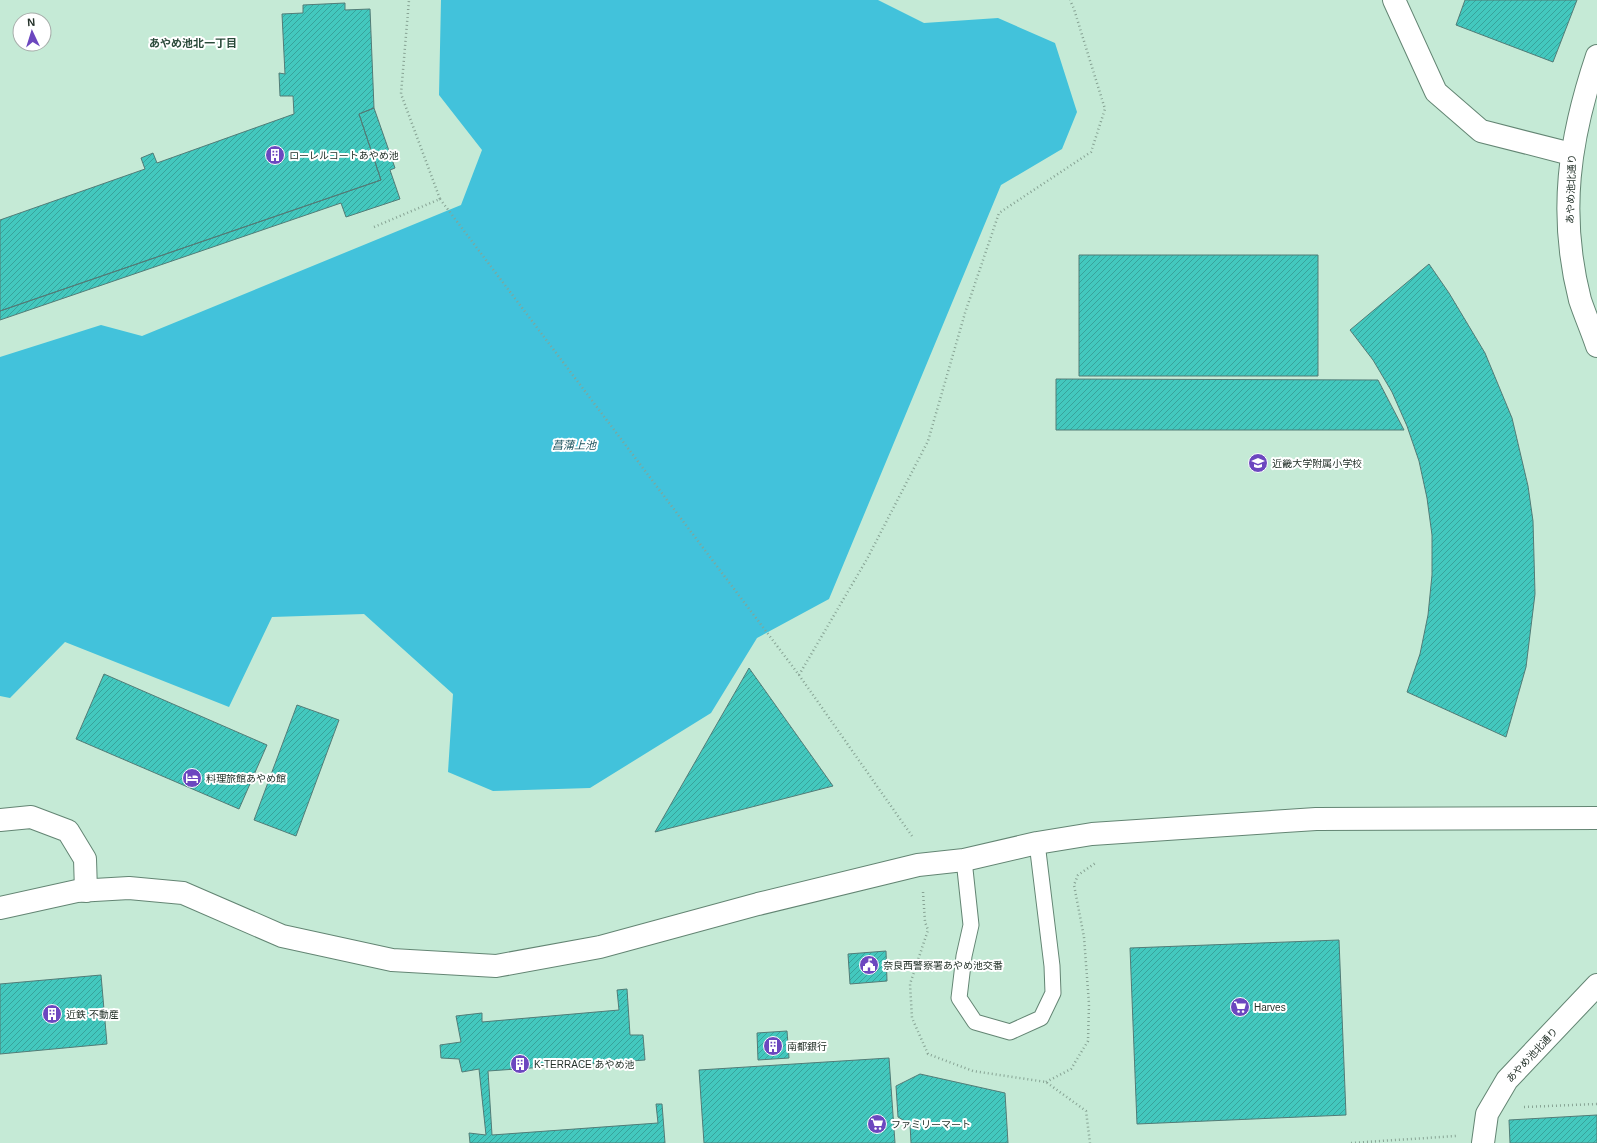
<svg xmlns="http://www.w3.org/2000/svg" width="1597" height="1143" font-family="Helvetica,'Noto Sans JP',sans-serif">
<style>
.water{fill:#42c2db}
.building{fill:url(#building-hatch);stroke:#527c77}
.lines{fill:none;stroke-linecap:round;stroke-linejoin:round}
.service-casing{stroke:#638573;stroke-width:17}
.minor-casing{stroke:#638573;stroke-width:24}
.tertiary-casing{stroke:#638573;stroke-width:24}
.path{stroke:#87a394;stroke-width:2.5;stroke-dasharray:1 3;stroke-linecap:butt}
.service{stroke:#fff;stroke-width:15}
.minor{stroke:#fff;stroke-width:22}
.tertiary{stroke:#fff;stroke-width:22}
.labels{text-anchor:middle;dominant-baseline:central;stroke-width:4;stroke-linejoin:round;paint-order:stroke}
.poi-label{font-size:10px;fill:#24322a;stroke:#fff;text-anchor:start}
.street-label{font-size:10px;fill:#24322a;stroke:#fff}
.neighbourhood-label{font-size:11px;font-weight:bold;fill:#294939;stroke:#fff}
.water-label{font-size:11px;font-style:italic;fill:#1d525d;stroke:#fff}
</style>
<defs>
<pattern id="building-hatch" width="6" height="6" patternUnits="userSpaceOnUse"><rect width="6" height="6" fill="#43c8be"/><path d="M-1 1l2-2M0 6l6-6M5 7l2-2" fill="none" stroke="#38a39b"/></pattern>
</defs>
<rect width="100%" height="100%" fill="#c5ead6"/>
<path class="water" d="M441,0h437l46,23 74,-5 57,25 22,69 -15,37 -61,36 -172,414 -72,39 -46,75 -121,75 -97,3 -45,-19 5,-78 -89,-80 -92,3 -43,90 -164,-65 -55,56 -10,-2v-339l101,-32 41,11 319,-131 21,-55 -43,-55z"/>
<path class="building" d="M1465,0h112l-24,62 -97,-37z
M345,3v7l25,-1 4,99 -15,6 22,66 -381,131v-91l145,-51 -4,-11 12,-5 4,10 137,-49 -1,-18h-13l-1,-23 6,1 -3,-60 21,-1v-8z
M374,108l21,60 -5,2 10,29 -54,18 -5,-14 -341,117v-9l381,-131 -22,-66z
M1079,255h239v121h-239z
M1429,264l20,29 36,60 27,65 16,68 5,35 2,73 -9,73 -20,70 -99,-45 13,-38 8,-39 4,-40v-40l-5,-37 -8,-37 -12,-35 -15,-34 -19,-32 -23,-30z
M1056,379l322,1 26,50h-348z
M749,668l84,118 -178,46z
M104,674l163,71 -28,64 -163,-70z
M297,705l42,15 -43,116 -42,-16z
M1339,940l7,175 -209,9 -7,-176z
M886,951l1,30 -37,3 -2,-30z
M101,975l6,69 -107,10v-70z
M627,989l3,46h13l2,25 -157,11 4,64 166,-12 -2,-19h6l3,39h-195l-1,-10 17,2 -7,-66 -17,3 -3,-13 -18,-1 -1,-13 21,-3 -5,-26 26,-3v9l137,-12 -2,-20z
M787,1031l2,27 -31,2 -1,-27z
M889,1058l6,85h-191l-5,-73z
M920,1074l85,19 3,50h-97l-1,-19 -12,-7 -2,-31z
M1597,1115v28h-87l-1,-23z"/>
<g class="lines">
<g class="service-casing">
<path id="service" d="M964,860l7,65 -7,31 -5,42 16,24 35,10 31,-14 12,-25 -1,-27 -15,-123"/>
</g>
<g class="minor-casing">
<path id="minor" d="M1394,0l42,92 45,39 90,23
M0,820l31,-3 37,14 17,28 1,32
M1483,1143l4,-29 20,-34 90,-95"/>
</g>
<g class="tertiary-casing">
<path id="tertiary" d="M1597,56c-28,83 -39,158 -17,244 5,15 12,31 17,46
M0,908l77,-17 52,-3 54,5 99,43 110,24 104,6 104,-19 158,-43 160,-39 46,-5 73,-17 55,-9 224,-15 281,-1"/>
</g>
<path class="path" d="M440,199l359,476 113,161
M374,227l66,-28 -39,-105 8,-94
M799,675l68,-116 61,-118 37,-128 34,-100 92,-61 14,-43 -31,-100 -4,-9
M923,892l2,30 3,8 -18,54 2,34 16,36 45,17 73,11 40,29 4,32
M1046,1082l25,-13 17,-28 1,-37 -5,-67 -10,-52 4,-10 19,-13
M1524,1107l73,-3
M1351,1143l105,-7"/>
<use href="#service" class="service"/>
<use href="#minor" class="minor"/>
<use href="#tertiary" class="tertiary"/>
</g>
<defs>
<g id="building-disc" transform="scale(1)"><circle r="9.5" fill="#6c47bf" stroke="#fff"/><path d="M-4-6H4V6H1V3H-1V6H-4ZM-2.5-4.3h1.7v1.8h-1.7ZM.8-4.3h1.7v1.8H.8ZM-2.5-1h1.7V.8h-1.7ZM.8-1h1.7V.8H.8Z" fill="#fff"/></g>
<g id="school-disc" transform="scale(1)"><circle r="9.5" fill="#6c47bf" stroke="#fff"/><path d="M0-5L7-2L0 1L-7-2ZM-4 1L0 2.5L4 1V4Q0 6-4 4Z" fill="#fff"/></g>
<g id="hotel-disc" transform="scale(1)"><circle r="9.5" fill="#6c47bf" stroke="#fff"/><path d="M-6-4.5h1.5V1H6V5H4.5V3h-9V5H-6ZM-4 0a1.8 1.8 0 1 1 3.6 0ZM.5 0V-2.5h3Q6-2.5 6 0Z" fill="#fff"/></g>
<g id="civic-disc" transform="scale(1)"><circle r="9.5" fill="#6c47bf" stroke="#fff"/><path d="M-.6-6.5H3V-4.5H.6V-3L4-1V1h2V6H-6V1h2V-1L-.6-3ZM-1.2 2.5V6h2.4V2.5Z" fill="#fff"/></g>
<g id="supermarket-disc" transform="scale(1)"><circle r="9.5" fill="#6c47bf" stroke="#fff"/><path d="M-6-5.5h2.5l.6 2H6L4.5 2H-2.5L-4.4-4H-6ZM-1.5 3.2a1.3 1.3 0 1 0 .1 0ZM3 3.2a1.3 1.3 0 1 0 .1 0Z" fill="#fff"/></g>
</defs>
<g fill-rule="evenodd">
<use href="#building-disc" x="275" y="155"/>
<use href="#school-disc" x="1258" y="463"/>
<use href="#hotel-disc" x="192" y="778"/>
<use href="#civic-disc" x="869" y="965"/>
<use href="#supermarket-disc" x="1240" y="1007"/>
<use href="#building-disc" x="52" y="1014"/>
<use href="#building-disc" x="773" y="1046"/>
<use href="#building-disc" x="520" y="1064"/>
<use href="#supermarket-disc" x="877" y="1124"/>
</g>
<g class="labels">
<g class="poi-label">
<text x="289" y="155">ローレルコートあやめ池</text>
<text x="1272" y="463">近畿大学附属小学校</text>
<text x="206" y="778">料理旅館あやめ館</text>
<text x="883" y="965">奈良西警察署あやめ池交番</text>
<text x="1254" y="1007">Harves</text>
<text x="66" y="1014">近鉄 不動産</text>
<text x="787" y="1046">南都銀行</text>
<text x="534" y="1064">K-TERRACE あやめ池</text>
<text x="891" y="1124">ファミリーマート</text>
</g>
<g class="street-label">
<text transform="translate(1571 189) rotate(-88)">あやめ池北通り</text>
<text transform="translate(1532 1055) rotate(-47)">あやめ池北通り</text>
</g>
<g class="neighbourhood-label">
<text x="193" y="43">あやめ池北一丁目</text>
</g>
<g class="water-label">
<text x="574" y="445">菖蒲上池</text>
</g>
</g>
<g transform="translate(32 32) rotate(356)"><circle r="19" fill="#ffffff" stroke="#a7adaa"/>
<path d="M0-3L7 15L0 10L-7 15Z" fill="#6c47bf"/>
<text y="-6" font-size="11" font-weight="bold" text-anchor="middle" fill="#24322a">N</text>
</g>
</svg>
